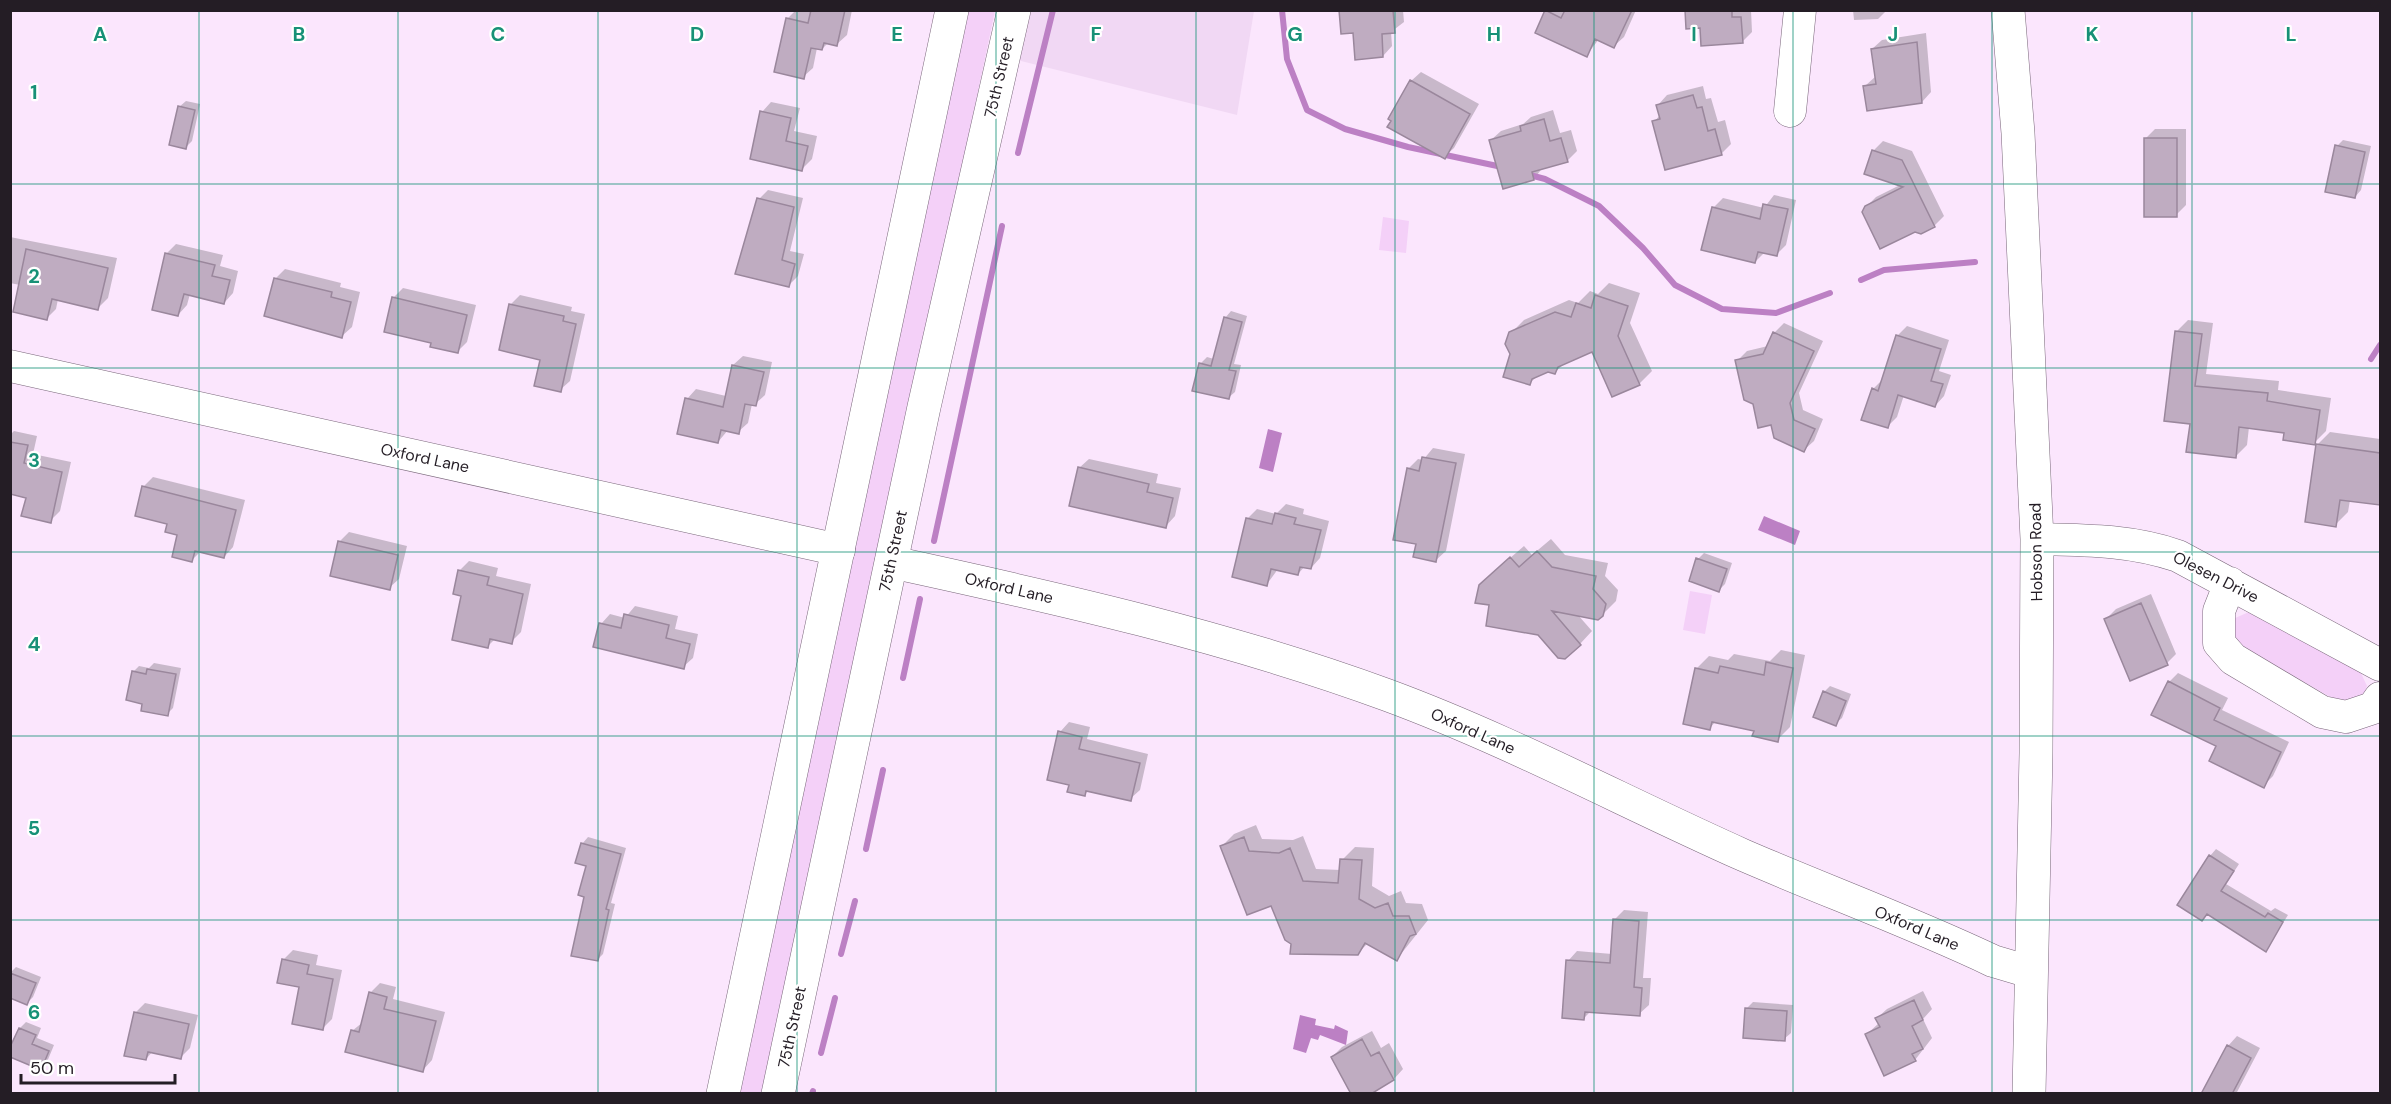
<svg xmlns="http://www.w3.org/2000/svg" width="2391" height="1104" font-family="'DM Sans',sans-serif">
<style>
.built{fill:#f1d8f4}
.green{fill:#f4d0f8}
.water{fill:#bc80c4}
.shadow{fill:#0003}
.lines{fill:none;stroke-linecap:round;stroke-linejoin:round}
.stream{stroke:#bc80c4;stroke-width:6}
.building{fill:#bfacc1;stroke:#9a879c;stroke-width:1.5}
.minor-casing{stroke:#79677a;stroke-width:33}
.major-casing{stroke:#79677a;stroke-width:34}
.minor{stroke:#fff;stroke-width:32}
.major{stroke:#fff;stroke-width:33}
.grid{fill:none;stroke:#179177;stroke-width:1.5;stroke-opacity:0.55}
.labels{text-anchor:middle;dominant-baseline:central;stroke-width:4.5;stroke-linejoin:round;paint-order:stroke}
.street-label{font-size:16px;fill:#241d25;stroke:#fff}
.grid-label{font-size:20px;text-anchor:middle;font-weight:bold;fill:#179177;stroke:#fff;stroke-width:4.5;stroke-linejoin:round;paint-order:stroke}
</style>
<rect width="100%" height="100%" fill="#fbe6fd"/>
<path class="built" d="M1029,11h225l-17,104 -220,-55z"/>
<path class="green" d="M968,11h27l-230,1082 -29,1z
M1383,217l26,4 -3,32 -27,-3z
M1690,591l22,4 -7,39 -22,-4z
M2251,611l109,60 7,15 -4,11 -22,6 -109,-62 1,-22z"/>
<path class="water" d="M1268,429l14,4 -9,39 -14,-4z
M1764,516l36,15 -5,14 -37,-15z
M1300,1015l16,4 -1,6 19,4 1,-4 13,6 -2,14 -26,-10 -2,5 -7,-2 -5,15 -13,-4z"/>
<path class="shadow" d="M796,10h56l-5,25 -10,9 -9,-1 -6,6 -5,-1 -4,20 -10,9 -16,-58z
M1341,10h62l1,12 -13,10 1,14 -9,10 -28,-25z
M1547,10h89l-12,27 -10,9 -15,-7 -13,17 -49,-24z
M1686,10h65l1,22 -10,10 -41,-16z
M1853,10h34l-9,9 -24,1z
M1926,33l5,59 -9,10 -57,-16 11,-10 -4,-27 10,-9z
M1421,72l58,32 -25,44 -10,9 -51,-37 18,-39z
M1703,86l3,13 5,-1 7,24 7,-2 6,24 -10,10 -67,-32 6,-7 -2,-10 9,-10z
M186,101l14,3 -8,37 -6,6 -7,-40z
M771,102l29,6 -6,23 23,5 -5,23 -10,10 -40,-57z
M1553,110l7,23 11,-3 6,21 -10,10 -24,6 -9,12 -43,-39 10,-9 22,-7 8,-7z
M2155,129h31v76l-10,10 -31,-76z
M2343,140l28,6 -10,44 -6,7 -18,-51z
M1883,141l29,10 32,65 -10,10 -68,-19 10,-10 24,-12 -27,-34z
M768,190l35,8 -13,53 14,3 -6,22 -10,10 -29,-87z
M1774,195l22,5 -10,45 -10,10 -11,-3 -10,10 -42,-54 10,-10 41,10z
M10,237l107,21 -9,40 -10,10 -40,-9 -2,10 -9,9 -27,-33 -10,-2z
M176,244l47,11 -3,11 18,5 -5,22 -9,10 -34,-9 -3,11 -9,10 -11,-62z
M285,269l56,14 -1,4 20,5 -8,35 -10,9 -67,-57z
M1609,283l31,10 -10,30 22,48 -13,13 -46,-34 -28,13 -10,9 -7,-2 -9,4 -10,10 -17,-30 -1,-21 13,-13 45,-20 9,3 12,-12 8,3z
M403,288l73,17 -9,37 -9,9 -25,-9 -40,-44z
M520,295l52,12 -1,4 14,3 -15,67 -10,9 -50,-85z
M1231,311l16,5 -13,48 7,1 -6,27 -7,6 -28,-34 7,-7 7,2 11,-41z
M2188,320l25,3 -7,51 73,7 -1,9 53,8 -5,33 -12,12 -28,-12 -37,-4 -2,18 -12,12 -43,-34 -16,-91z
M1784,323l39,18 -24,52 4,17 20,9 -9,22 -10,9 -32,-26 -18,-21 -17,-42 10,-10 21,-5 6,-13z
M1907,326l42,14 -10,31 12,4 -7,21 -9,10 -31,-11 -7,22 -10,10 -14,-38 10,-10 15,-44z
M743,356l29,6 -7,33 -10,9h-3l-4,19 -10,9 -10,-2 -10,12 -31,-43 9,-10 30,7 7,-31z
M14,431l23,5 -4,18 38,8 -11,49 -10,10 -23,-25 -17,-3v-58z
M2330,432l50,7v65l-30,-4 -2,12 -13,13 -18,-80z
M1433,448l32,6 -19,97 -10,9 -18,-17 -10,-74 10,-10 5,1z
M1089,459l69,15 -2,9 25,5 -6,28 -9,10 -87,-58z
M153,477l92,23 -12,47 -9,10 -23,-6 -9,9 -13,-26 -36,-47z
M1286,504l18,5 -1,5 26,7 -9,37 -9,10 -6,-2 -7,8 -20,-5 -11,15 -20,-65 10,-10 19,5z
M349,532l58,14 -8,33 -10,9 -50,-46z
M1551,539l14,16 43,8 -3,13 13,14 -2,11 -14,14h-24l14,16 -12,13 -86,-72 30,-26 8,9z
M1704,553l28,10 -7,21 -6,6 -21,-31z
M469,561l29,7 -2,8 35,8 -10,48 -10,10 -15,-4 -8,8 -25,-51 -4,-24z
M2151,594l25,60 -9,9 -61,-44 10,-10z
M635,606l43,10 -3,13 23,5 -5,24 -10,9 -82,-43 9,-10 15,4z
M1781,650l24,5 -15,72 -13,13 -22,-11 -39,-8 -6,7 -14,-59 13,-13 19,4 6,-6 36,7z
M154,663l27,5 -8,40 -6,6 -23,-11 -11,-31 6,-6 10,2z
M2178,673l50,25 -6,12 67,32 -16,34 -10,10 -45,-40 -49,-64z
M1830,686l21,8 -9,24 -7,6 -11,-32z
M1069,722l21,5 -3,12 61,15 -8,36 -10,9 -41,-9 -4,4 -14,-10 -11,-52z
M1256,825l6,14 31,1 10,-4 13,33 25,1 1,-10 13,-13 19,1 -2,38 17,10 12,-5 5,12 16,1 6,16 -31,39 -29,-16 -10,10 -65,-10 -21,-39 -51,-57 13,-13z
M588,837l38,11 -15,55 4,1 -12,50 -6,6 -11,-64 2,-31 -6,-21z
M2216,849l23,15 -13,20 45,27 4,-3 13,7 -22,35 -58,-37 2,-57z
M1624,910l24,2 -5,66h8l-2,27 -10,9 -48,-3 -7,7 -16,-57 9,-10 35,3 2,-34z
M293,950l25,5 -2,10 26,5 -10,49 -10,10 -21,-43 -18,-26z
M16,967l25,10 -8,20 -6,6 -17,-7v-23z
M380,983l16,4 -3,12 52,13 -13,48 -9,10 -71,-39 11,-9 7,-29z
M1923,991l9,18 -9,10 9,19 -17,22 -48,-26 12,-11 -2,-5 10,-9z
M1753,1002l40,3 -2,28 -7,6 -38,-30z
M145,1003l53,12 -8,33 -9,9 -28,-6 -7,8 -11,-46z
M26,1022l15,6 -4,10 17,7 -7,17 -6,7 -31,-18 10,-23z
M1372,1031l9,17 8,-5 14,26 -9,10 -26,15 -36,-37 10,-10z
M2237,1036l23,12 -24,46h-34l26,-48z"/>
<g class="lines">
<path class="stream" d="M1282,10l5,49 20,51 38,19 63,18 94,20
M1018,153l35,-143
M1526,174l19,5 54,27 44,42 32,37 47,24 54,4 54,-20
M1861,280l23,-10 91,-8
M2371,359l9,-14
M934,541l68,-315
M903,678l17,-79
M866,849l17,-79
M841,954l14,-53
M821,1053l14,-55
M812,1094l1,-3"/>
</g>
<path class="building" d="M811,10h34l-8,36 -13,-3 -2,7 -11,-2 -7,31 -30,-7 12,-54 22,5z
M1339,10h54l2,23 -13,1 1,23 -28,3 -2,-27 -12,1z
M1545,10l16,8 4,-8h67l-18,38 -19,-9 -8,18 -52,-24z
M1685,10h47v7h9l2,26 -42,3 -1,-18 -14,1z
M1917,42l5,61 -55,8 -4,-25 13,-2 -5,-35z
M1410,80l60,34 -25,45 -58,-32 4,-6 -3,-2z
M1693,95l4,13 5,-1 6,24 7,-2 7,26 -57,15 -13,-49 8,-2 -4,-14z
M178,106l17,4 -9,39 -17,-4z
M760,111l31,7 -5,23 22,5 -6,25 -52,-12z
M1544,119l6,22 11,-3 7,24 -36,10 2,8 -31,9 -14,-49 32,-9 -1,-5z
M2144,138h33v79h-33z
M2335,145l30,7 -10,46 -30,-6z
M1872,150l30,10 33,67 -14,7 -6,-2 -35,17 -18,-37 3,-6 38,-19 -39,-13z
M757,198l37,9 -12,53 13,4 -6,23 -54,-13z
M1763,204l25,5 -11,47 -19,-4 -3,11 -54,-13 11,-43 48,12z
M26,249l82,19 -10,42 -46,-11 -5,21 -34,-8z
M165,253l50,12 -3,11 18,4 -6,24 -40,-10 -6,22 -26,-6z
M274,278l58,14 -1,5 20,5 -9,36 -78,-22z
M1595,295l33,11 -10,30 22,49 -28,12 -20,-45 -34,15 -3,7 -7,-2 -16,7 -2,6 -27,-8 7,-23 -5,-10 4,-12 46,-20 16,5 5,-14 15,5z
M392,297l75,18 -9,38 -28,-6 1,-4 -47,-11z
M509,304l55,12 -1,5 13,3 -15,68 -27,-6 6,-26 -41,-10z
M1224,317l18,5 -13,48 7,1 -7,28 -37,-8 7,-28 12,3z
M2175,331l27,3 -7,52 73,7 -1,8 53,9 -5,35 -32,-5 1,-7 -45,-6 -3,31 -50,-6 4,-28 -26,-3z
M1773,332l41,19 -24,52 4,17 21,9 -11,23 -30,-14 -3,-13 -13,3 -5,-24 -9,-4 -9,-40 28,-6z
M1896,335l45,14 -10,32 12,3 -8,23 -37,-12 -10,33 -27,-8 11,-32 6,3z
M732,365l32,7 -8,34 -11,-2 -6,30 -18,-4 -3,13 -41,-9 8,-36 38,9z
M10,442l18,3 -4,18 38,9 -11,51 -30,-7 5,-18 -16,-4z
M2316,444l64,9v52l-40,-5 -4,27 -31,-5z
M1422,457l34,6 -20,99 -23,-5 3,-13 -23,-4 14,-72 12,3z
M1078,467l71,17 -2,8 26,6 -7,30 -97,-22z
M142,486l94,24 -12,48 -29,-7 -3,11 -20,-5 5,-22 -12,-3 2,-8 -32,-8z
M1275,513l21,5 -2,6 27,6 -10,39 -11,-2 -2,8 -27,-6 -4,17 -35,-9 14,-59 26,6z
M338,541l60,14 -8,35 -60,-14z
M1537,551l15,16 44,9 -3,13 13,15 -3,12 -5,4 -46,-9 29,34 -16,14 -7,-1 -20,-23 -52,-9 3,-21 -14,-2 4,-18 31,-28 9,10z
M1696,558l31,11 -8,23 -30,-11z
M458,570l31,7 -2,8 36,9 -11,50 -22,-5 -2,9 -36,-8 9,-44 -8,-2z
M2141,603l27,62 -38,16 -26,-62z
M624,614l45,11 -3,13 24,6 -6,25 -91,-22 6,-24 22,5z
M1766,662l27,6 -15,74 -26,-6 2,-5 -42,-9 -2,8 -27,-6 12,-56 23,5 2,-7 44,9z
M147,669l29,5 -8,42 -27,-5 1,-7 -16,-4 6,-29 14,3z
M2168,681l52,27 -6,12 67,32 -17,36 -55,-27 7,-15 -65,-31z
M1823,691l23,10 -10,25 -23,-9z
M1058,731l24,6 -3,12 61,14 -9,38 -45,-10 -1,5 -18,-4 2,-7 -22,-5z
M1244,837l5,14 30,2 11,-5 13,33 35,2 2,-24 22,1 -3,39 16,9 13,-5 5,13h16l7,18 -6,2 -13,25 -32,-18 -7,12 -68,-1 1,-10 -6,-4 -14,-34 -24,9 -27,-69z
M581,843l40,11 -15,55 3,1 -11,51 -27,-5 13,-59 -6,-2 8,-29 -11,-3z
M2209,855l25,16 -13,20 44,26 3,-4 15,9 -17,30 -59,-38 -5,7 -25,-16z
M1613,919l26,2 -5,66 8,1 -2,28 -55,-4 -1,8 -22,-2 4,-58 44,3z
M282,959l27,6 -2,9 26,5 -10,51 -31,-6 7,-37 -22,-4z
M10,973l26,10 -9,22 -17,-7z
M369,992l18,5 -3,12 52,12 -13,51 -78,-20 6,-22 8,2z
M1914,1000l9,20 -11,6 11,23 -11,5 4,7 -32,15 -19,-42 15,-7 -5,-9z
M1745,1008l42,3 -2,30 -42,-3z
M134,1012l55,12 -8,35 -33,-7 -2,8 -22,-4z
M19,1028l17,7 -4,9 17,7 -8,19 -31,-13v-10z
M1362,1039l9,17 8,-4 15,28 -23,14h-20l-20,-37z
M2227,1045l24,13 -19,36h-31z"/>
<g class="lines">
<g class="minor-casing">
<path id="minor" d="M1790,111l10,-101
M10,366l829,184
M2037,539c49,1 95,1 141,17l202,109
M891,562c166,36 335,74 496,133 122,45 237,107 356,160 83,36 168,67 250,106l37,11
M2230,583l-11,28v32l14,16 89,53 24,5 27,-9 7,-10"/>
</g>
<g class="major-casing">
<path id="major" d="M2008,10l10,123 19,406 -1,214 -7,341
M723,1094l229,-1084
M778,1094l146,-687 90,-397"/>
</g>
<use href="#minor" class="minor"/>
<use href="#major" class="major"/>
</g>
<path class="grid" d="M199,10v1084M398,10v1084M598,10v1084M797,10v1084M996,10v1084M1196,10v1084M1395,10v1084M1594,10v1084M1793,10v1084M1992,10v1084M2192,10v1084M10,184h2370M10,368h2370M10,552h2370M10,736h2370M10,920h2370"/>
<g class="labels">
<g class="street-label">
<text transform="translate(999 77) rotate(-77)">75th Street</text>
<text transform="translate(425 458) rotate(12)">Oxford Lane</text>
<text transform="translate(893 551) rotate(-78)">75th Street</text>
<text transform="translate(2036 552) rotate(-91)">Hobson Road</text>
<text transform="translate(2216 577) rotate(27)">Olesen Drive</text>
<text transform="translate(1009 588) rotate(13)">Oxford Lane</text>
<text transform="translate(1473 731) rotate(24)">Oxford Lane</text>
<text transform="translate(1917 928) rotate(23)">Oxford Lane</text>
<text transform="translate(792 1027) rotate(-78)">75th Street</text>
</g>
</g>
<g class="grid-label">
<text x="100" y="41">A</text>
<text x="299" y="41">B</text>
<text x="498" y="41">C</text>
<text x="697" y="41">D</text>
<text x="897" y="41">E</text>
<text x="1096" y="41">F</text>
<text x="1295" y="41">G</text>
<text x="1494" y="41">H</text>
<text x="1694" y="41">I</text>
<text x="1893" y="41">J</text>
<text x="2092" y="41">K</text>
<text x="2291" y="41">L</text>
<text x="34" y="99">1</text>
<text x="34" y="283">2</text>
<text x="34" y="467">3</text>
<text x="34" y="651">4</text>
<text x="34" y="835">5</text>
<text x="34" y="1019">6</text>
</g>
<rect width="2391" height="1104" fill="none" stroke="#241d25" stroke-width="24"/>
<path d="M21 1074v9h154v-9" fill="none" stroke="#241d25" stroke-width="3"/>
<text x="30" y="1074" font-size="18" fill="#241d25" stroke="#ffffff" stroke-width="4.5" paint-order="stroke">50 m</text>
</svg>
